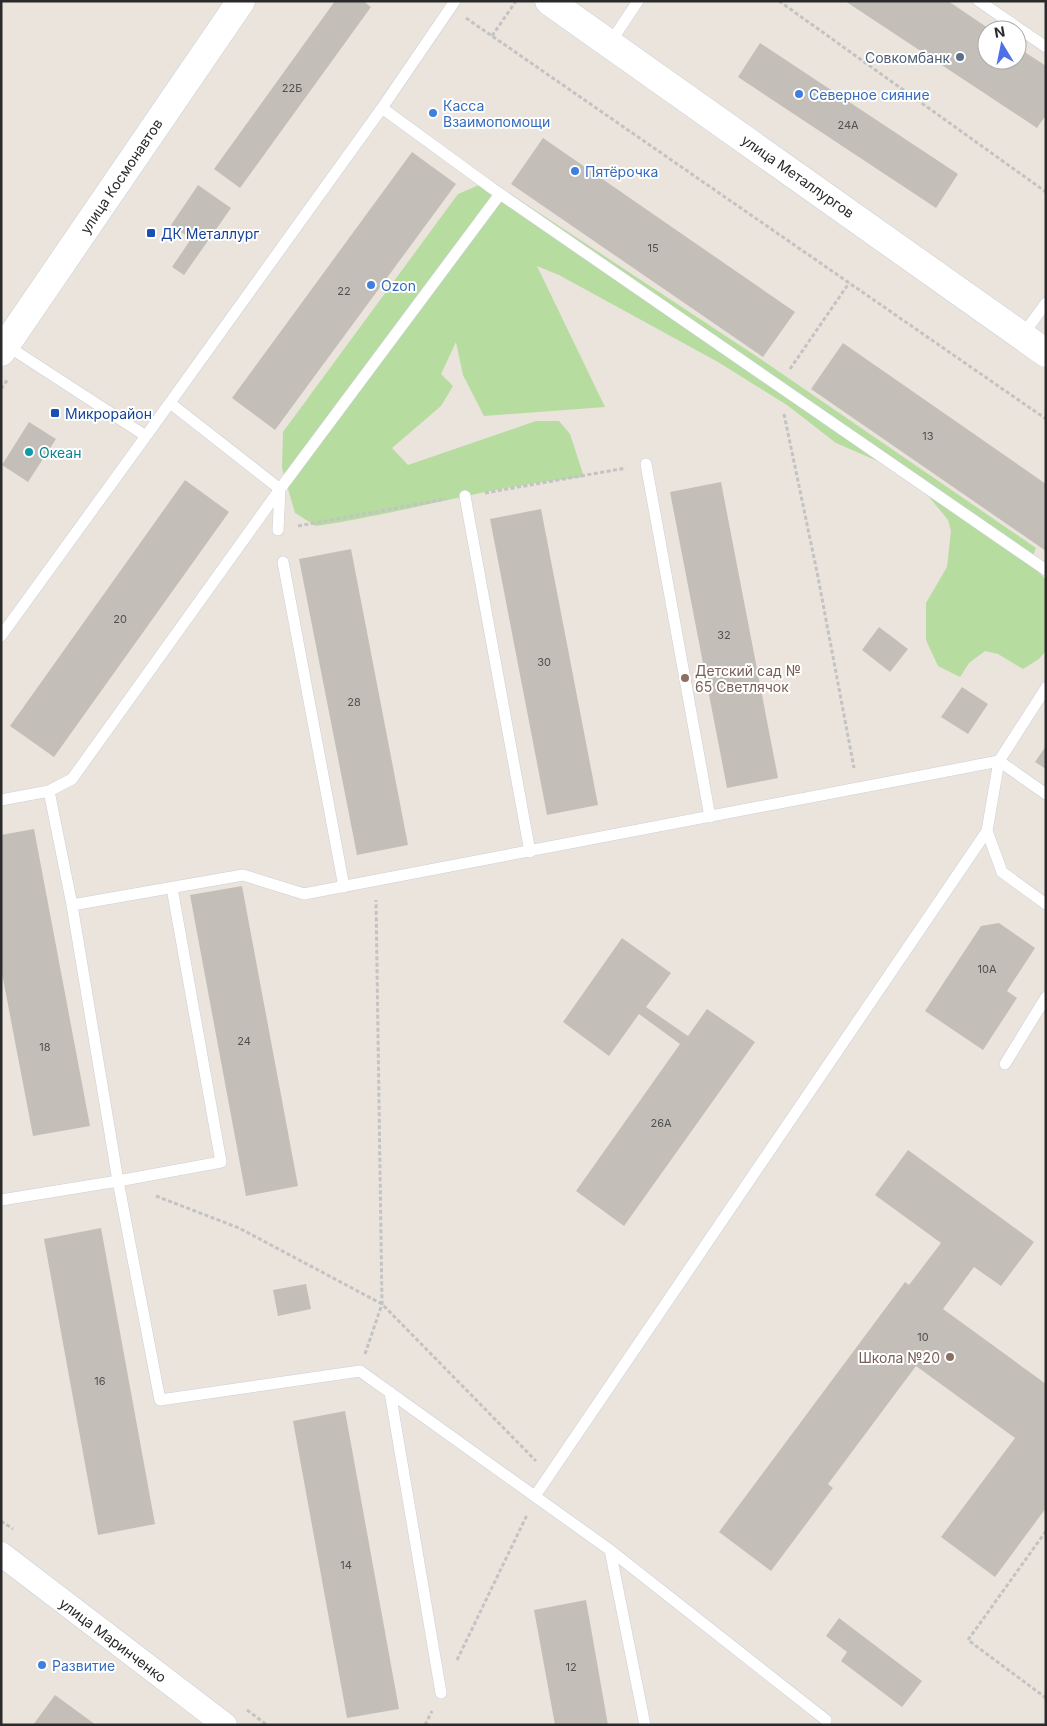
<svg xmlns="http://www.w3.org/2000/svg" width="1047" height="1726" font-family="Inter,sans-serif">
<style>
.green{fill:#b6dc9f}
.building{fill:#c3bfb8}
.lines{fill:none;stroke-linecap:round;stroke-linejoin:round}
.lane-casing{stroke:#cbcfda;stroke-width:12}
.street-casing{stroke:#cbcfda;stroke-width:25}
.secondary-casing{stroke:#cbcfda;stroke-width:29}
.path{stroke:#c3c3c3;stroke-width:3;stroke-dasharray:4 2.5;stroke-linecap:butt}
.lane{stroke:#fff;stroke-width:11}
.street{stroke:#fff;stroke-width:24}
.secondary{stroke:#fff;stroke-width:28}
.service-dot{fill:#5c6f8a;stroke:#fff;stroke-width:2}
.shop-dot{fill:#3f7fe0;stroke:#fff;stroke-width:2}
.transit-dot{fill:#1a4fb4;stroke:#fff;stroke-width:2}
.culture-dot{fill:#0f9aa8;stroke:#fff;stroke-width:2}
.education-dot{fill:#8d6e63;stroke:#fff;stroke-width:2}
.labels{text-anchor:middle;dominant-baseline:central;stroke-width:4;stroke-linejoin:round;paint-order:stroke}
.number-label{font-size:11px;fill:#504f4e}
.service-label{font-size:14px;fill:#4e5e75;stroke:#fff;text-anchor:end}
.shop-label{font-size:14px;fill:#366cbe;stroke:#fff;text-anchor:start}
.street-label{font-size:14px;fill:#2a2a2a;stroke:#fff}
.transit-label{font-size:14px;fill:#164399;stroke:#fff;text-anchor:start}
.culture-label{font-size:14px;fill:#0d838f;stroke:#fff;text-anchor:start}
.education-label{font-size:14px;fill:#785e54;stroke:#fff;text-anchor:start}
</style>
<rect width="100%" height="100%" fill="#eae4dd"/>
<path class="green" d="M486,182l20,9 256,169 274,188 -6,15 16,17v71l-7,8 -16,10 -25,-15 -13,-3 -16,12 -9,14 -22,-11 -12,-26v-37l21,-36 4,-36 -3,-11 -22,-27 -30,-24 -60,-26 -49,-38 -69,-43 -159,-87 -22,-9 68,141 -121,9 -21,-41 -7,-33 -15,32 12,12 -12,20 -49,42 16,17 128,-44h23l11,13 14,43c-91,8 -178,36 -268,49l-21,-13 -13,-45 1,-36 175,-238z"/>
<path class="building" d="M335,1h28l8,6 -131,181 -26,-19z
M845,1h103l43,29h-4v30h30v-13l29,19v49l-9,13z
M760,43l198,131 -22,34 -198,-131z
M543,138l252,174 -32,45 -252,-173z
M412,152l44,32 -181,246 -43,-32z
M198,185l33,23 -47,67 -12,-8 19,-28 -20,-14z
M843,343l203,141v67l-235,-162z
M29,422l27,17 -28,43 -26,-17z
M185,480l44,32 -175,245 -44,-31z
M721,482l57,296 -51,10 -57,-296z
M541,509l57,296 -51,10 -57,-296z
M351,549l57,296 -51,10 -58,-296z
M879,627l29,22 -18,23 -28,-22z
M962,687l26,17 -20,30 -27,-17z
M1046,746v23l-11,-7z
M34,829l56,297 -57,10 -32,-168v-133z
M242,886l56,300 -52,10 -56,-301z
M999,923l36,25 -28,43 10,7 -34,52 -58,-39 56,-85z
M622,938l49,35 -25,34 42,29 19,-27 48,33 -131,184 -48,-35 104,-147 -41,-30 -30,42 -46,-34z
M908,1150l126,92 -33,44 -27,-19 -31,42 103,75v124l-51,69 -54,-40 74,-99 -99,-72 -88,118 5,4 -62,83 -52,-39 186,-250 4,3 32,-42 -66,-48z
M101,1228l54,296 -57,11 -54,-296z
M306,1284l5,25 -33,7 -5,-26z
M345,1411l54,298 -52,9 -54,-297z
M586,1600l22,125h-53l-21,-115z
M839,1618l83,63 -20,26 -61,-46 6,-9 -21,-16z
M55,1695l41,30h-63z"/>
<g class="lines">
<g class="lane-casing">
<path id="lane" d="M979,1l67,46
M610,43l28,-42
M382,108l111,81 553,381
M1022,336l24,-33
M6,345l140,91 236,-328 73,-107
M170,403l110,86 -2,41
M646,464l64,353
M465,496l65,356
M283,562l61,325
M1,636l145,-200
M1,800l48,-9
M987,831l15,41 44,32
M172,888l49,274 -103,19 -46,-276 171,-30 61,19 695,-133 47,-73
M72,905l-23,-114 23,-12 208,-290 220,-295
M1005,1064l41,-67
M1,1200l117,-19 42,219 200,-29 250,179 216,170
M390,1392l51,301
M535,1496l452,-665 12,-70 47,33
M610,1550l35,175"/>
</g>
<g class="street-casing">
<path id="street" d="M1,1554l224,171"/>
</g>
<g class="secondary-casing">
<path id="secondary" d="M549,1l497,352
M1,352l240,-351"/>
</g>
<path class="path" d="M779,1l267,191
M466,18l580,401
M492,36l24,-35
M790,369l59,-86
M1,389l7,-10
M784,414l33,158 37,196
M485,493l141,-25
M298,526l148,-27
M156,1196l83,32 143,76 154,157
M365,1354l17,-50 -6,-404
M1,1521l12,8
M1046,1531l-78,109 78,58
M457,1660l70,-145
M247,1710l20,15
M425,1725l7,-14"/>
<use href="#lane" class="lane"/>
<use href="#street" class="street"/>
<use href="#secondary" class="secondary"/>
</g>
<circle class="service-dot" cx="960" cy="57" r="5"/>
<g class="shop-dot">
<circle cx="799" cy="94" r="5"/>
<circle cx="433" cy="113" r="5"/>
<circle cx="575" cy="171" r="5"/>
<circle cx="371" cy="285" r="5"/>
<circle cx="42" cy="1665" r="5"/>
</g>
<g class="transit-dot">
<rect x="146" y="228" width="10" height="10" rx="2.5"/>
<rect x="50" y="408" width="10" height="10" rx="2.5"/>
</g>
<circle class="culture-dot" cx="29" cy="452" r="5"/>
<g class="education-dot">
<circle cx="685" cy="678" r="5"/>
<circle cx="950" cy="1357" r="5"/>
</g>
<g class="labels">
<g class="number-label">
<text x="292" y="88">22Б</text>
<text x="848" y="125">24А</text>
<text x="653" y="248">15</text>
<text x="344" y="291">22</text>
<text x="928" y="436">13</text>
<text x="120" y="619">20</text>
<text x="724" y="635">32</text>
<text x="544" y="662">30</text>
<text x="354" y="702">28</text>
<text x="987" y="969">10А</text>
<text x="244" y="1041">24</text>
<text x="45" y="1047">18</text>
<text x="661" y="1123">26А</text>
<text x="923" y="1337">10</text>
<text x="100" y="1381">16</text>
<text x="346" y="1565">14</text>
<text x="571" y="1667">12</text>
</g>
<g class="service-label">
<text x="950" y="57">Совкомбанк</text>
</g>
<g class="shop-label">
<text x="809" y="94">Северное сияние</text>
<text x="443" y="105">Касса<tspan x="443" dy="16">Взаимопомощи</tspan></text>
<text x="585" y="171">Пятёрочка</text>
<text x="381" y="285">Ozon</text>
<text x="52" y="1665">Развитие</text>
</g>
<g class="street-label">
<text transform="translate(121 176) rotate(-56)">улица Космонавтов</text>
<text transform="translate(798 176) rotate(35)">улица Металлургов</text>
<text transform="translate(113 1640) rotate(37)">улица Маринченко</text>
</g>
<g class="transit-label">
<text x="161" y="233">ДК Металлург</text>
<text x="65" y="413">Микрорайон</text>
</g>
<g class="culture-label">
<text x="39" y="452">Океан</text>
</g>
<g class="education-label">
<text x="695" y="670">Детский сад №<tspan x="695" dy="16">65 Светлячок</tspan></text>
<text x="940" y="1357" text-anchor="end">Школа №20</text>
</g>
</g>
<rect width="1047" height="1726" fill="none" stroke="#2a2a2a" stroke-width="5"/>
<g transform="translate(1002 45) rotate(350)"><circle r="24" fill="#ffffff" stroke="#aaaaaa"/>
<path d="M0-4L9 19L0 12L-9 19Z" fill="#4d70e8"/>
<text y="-8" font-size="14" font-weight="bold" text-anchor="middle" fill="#2a2a2a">N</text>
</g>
</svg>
